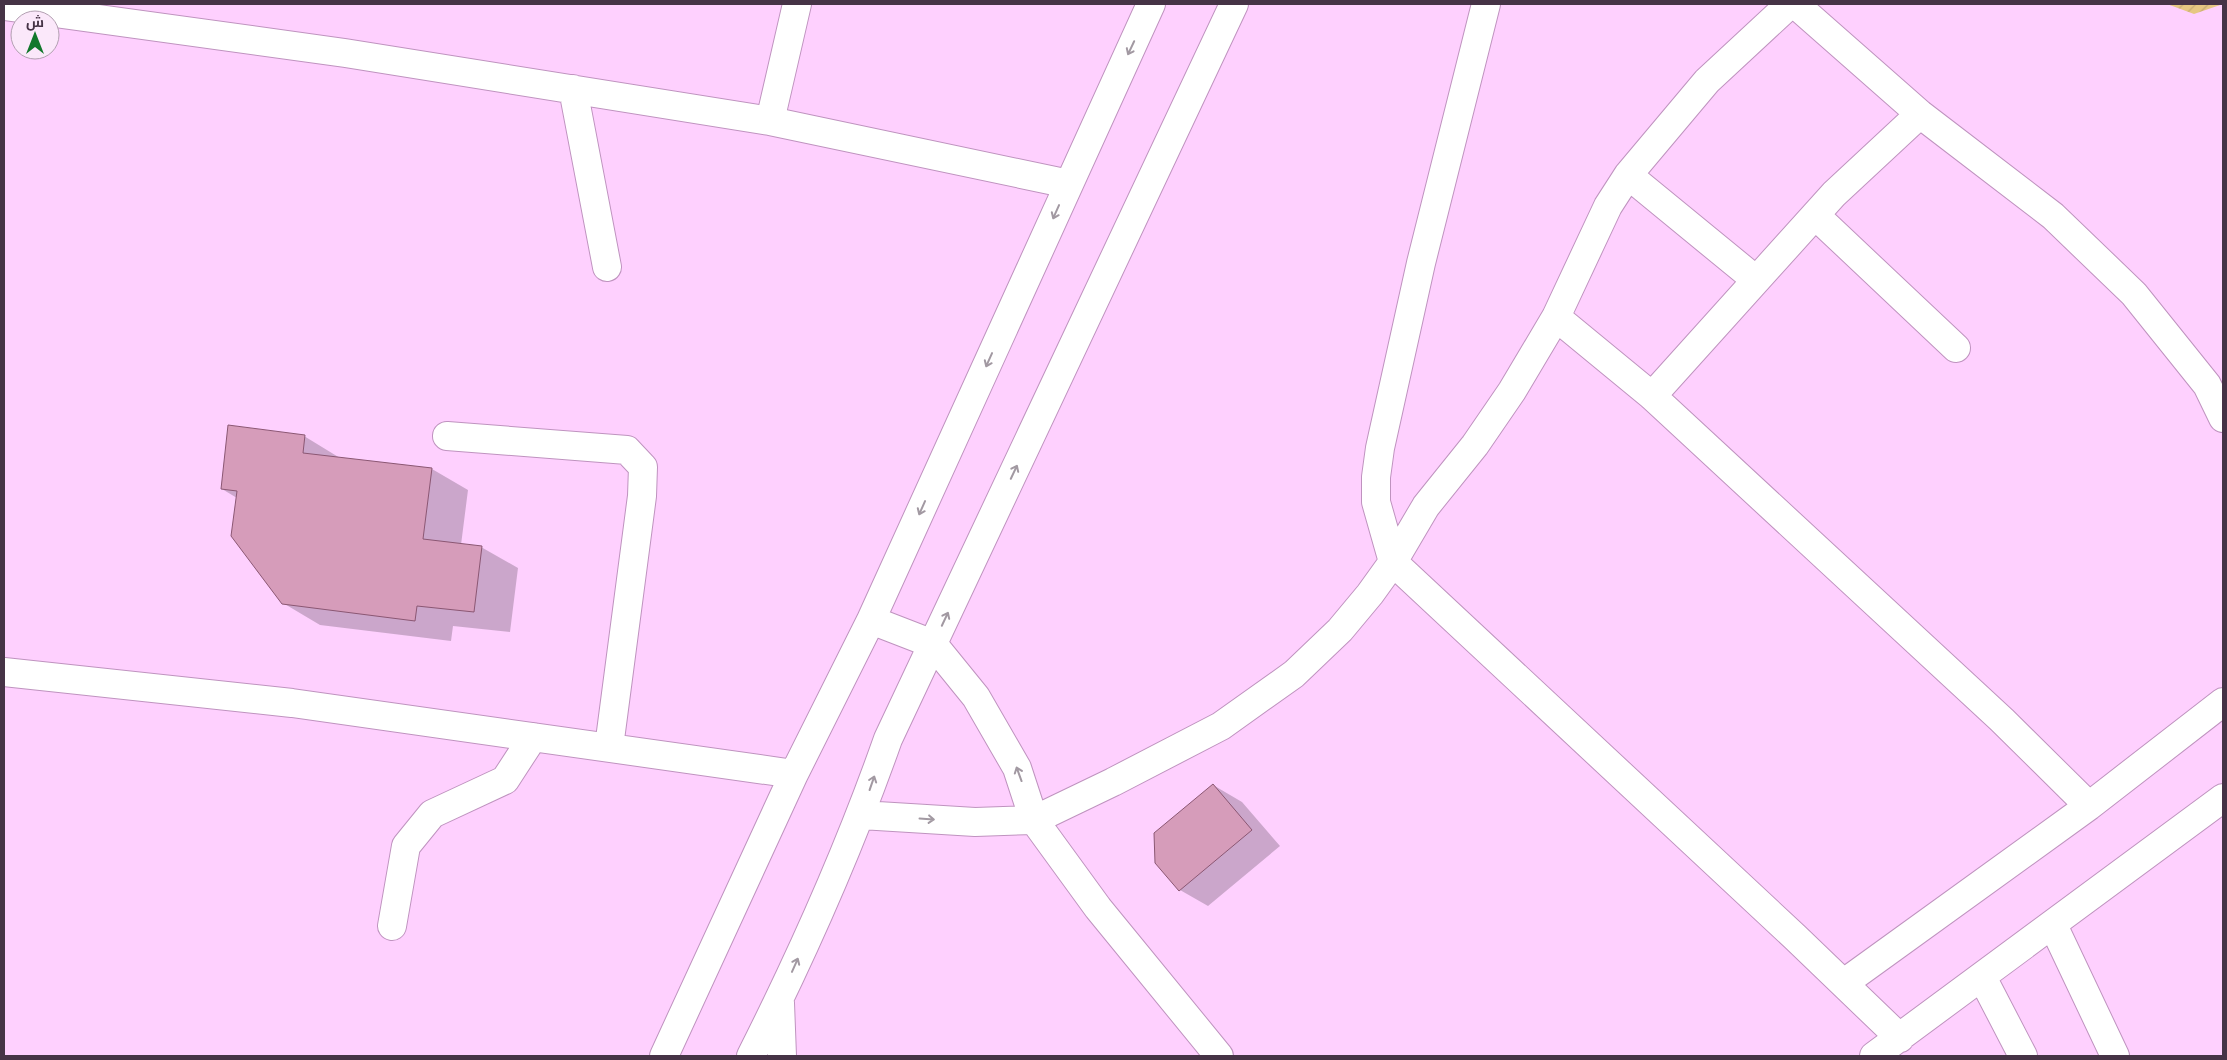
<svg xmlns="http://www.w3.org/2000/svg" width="2227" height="1060" font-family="'IBM Plex Sans',Cairo,sans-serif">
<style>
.garden{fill:url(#garden-furrows)}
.shadow{fill:#0003}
.building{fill:#d69cba;stroke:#8b5773}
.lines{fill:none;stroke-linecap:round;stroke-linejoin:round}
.minor-casing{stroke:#bf93bf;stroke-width:30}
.minor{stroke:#fff;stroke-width:28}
.oneway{stroke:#a299a2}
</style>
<defs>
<pattern id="garden-furrows" width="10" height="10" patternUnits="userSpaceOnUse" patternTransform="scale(1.25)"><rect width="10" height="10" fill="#e6c782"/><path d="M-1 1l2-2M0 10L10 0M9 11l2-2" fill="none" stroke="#c7ab72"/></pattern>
</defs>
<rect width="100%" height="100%" fill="#fed0fe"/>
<path class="garden" d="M2167,4h56l-29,10z"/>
<path class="shadow" d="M304,436l36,22 92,11 36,21 -7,55 20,2 37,21 -8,64 -57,-6 -2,15 -131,-16 -37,-22 -46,-105 -15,-9z
M1213,785l29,17 38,44 -72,60 -28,-16z"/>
<path class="building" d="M228,425l77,10 -2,18 129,15 -9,71 59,7 -8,66 -57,-6 -2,15 -133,-17 -51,-68 6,-45 -16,-2z
M1213,784l39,46 -73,61 -24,-28 -1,-30z"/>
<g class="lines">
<g class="minor-casing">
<path id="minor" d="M1486,4l-65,259 -41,185 -4,29v25l17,60 402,375 105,101
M1795,4l125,110 133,102 81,78 73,91 16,33
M4,6l341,47 425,68 299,63
M573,89l34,178
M770,121l27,-117
M1628,175l128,105
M1815,215l141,133
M1556,317l96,79 350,324 87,86
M1652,396l182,-202 86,-80
M447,436l180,14 16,17 -1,29 -33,251
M871,620l62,24 43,53 41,71 17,52 64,88 121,148
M4,672l288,31 502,71
M861,815l114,7 59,-2 79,-38 108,-56 73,-52 46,-44 30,-36 23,-32 33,-56 49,-61 37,-54 44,-74 52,-111 20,-31 79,-94 83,-77
M2053,925l62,131
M392,926l14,-80 26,-32 73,-34 28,-43
M1982,977l41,79
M1844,983l245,-177 134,-104
M780,1003l2,53
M664,1056l130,-282 77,-154 280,-616
M751,1056c52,-103 99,-209 137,-317l346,-735
M1874,1056l349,-258"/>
</g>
<use href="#minor" class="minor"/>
</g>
<defs><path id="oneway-shaft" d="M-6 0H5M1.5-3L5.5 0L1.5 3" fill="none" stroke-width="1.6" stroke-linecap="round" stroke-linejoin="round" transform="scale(1.25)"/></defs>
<g class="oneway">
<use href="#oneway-shaft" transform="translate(1131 48) rotate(115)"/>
<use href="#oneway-shaft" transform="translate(1056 212) rotate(114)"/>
<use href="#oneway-shaft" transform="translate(989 360) rotate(114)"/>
<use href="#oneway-shaft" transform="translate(1014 472) rotate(-65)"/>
<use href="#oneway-shaft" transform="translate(922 508) rotate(114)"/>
<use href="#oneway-shaft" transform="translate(945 619) rotate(-65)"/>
<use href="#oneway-shaft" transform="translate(1019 774) rotate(-110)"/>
<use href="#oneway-shaft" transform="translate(872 783) rotate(-71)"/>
<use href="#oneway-shaft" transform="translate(927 819) rotate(4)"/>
<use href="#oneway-shaft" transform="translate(795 965) rotate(-66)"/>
</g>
<rect width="2227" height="1060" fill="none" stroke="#463346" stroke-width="10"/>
<g transform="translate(35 35)"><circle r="24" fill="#fbe8fa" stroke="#b3a0b2"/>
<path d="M0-4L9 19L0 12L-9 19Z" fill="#11782b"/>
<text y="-8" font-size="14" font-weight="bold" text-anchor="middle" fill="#463346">ش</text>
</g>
</svg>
